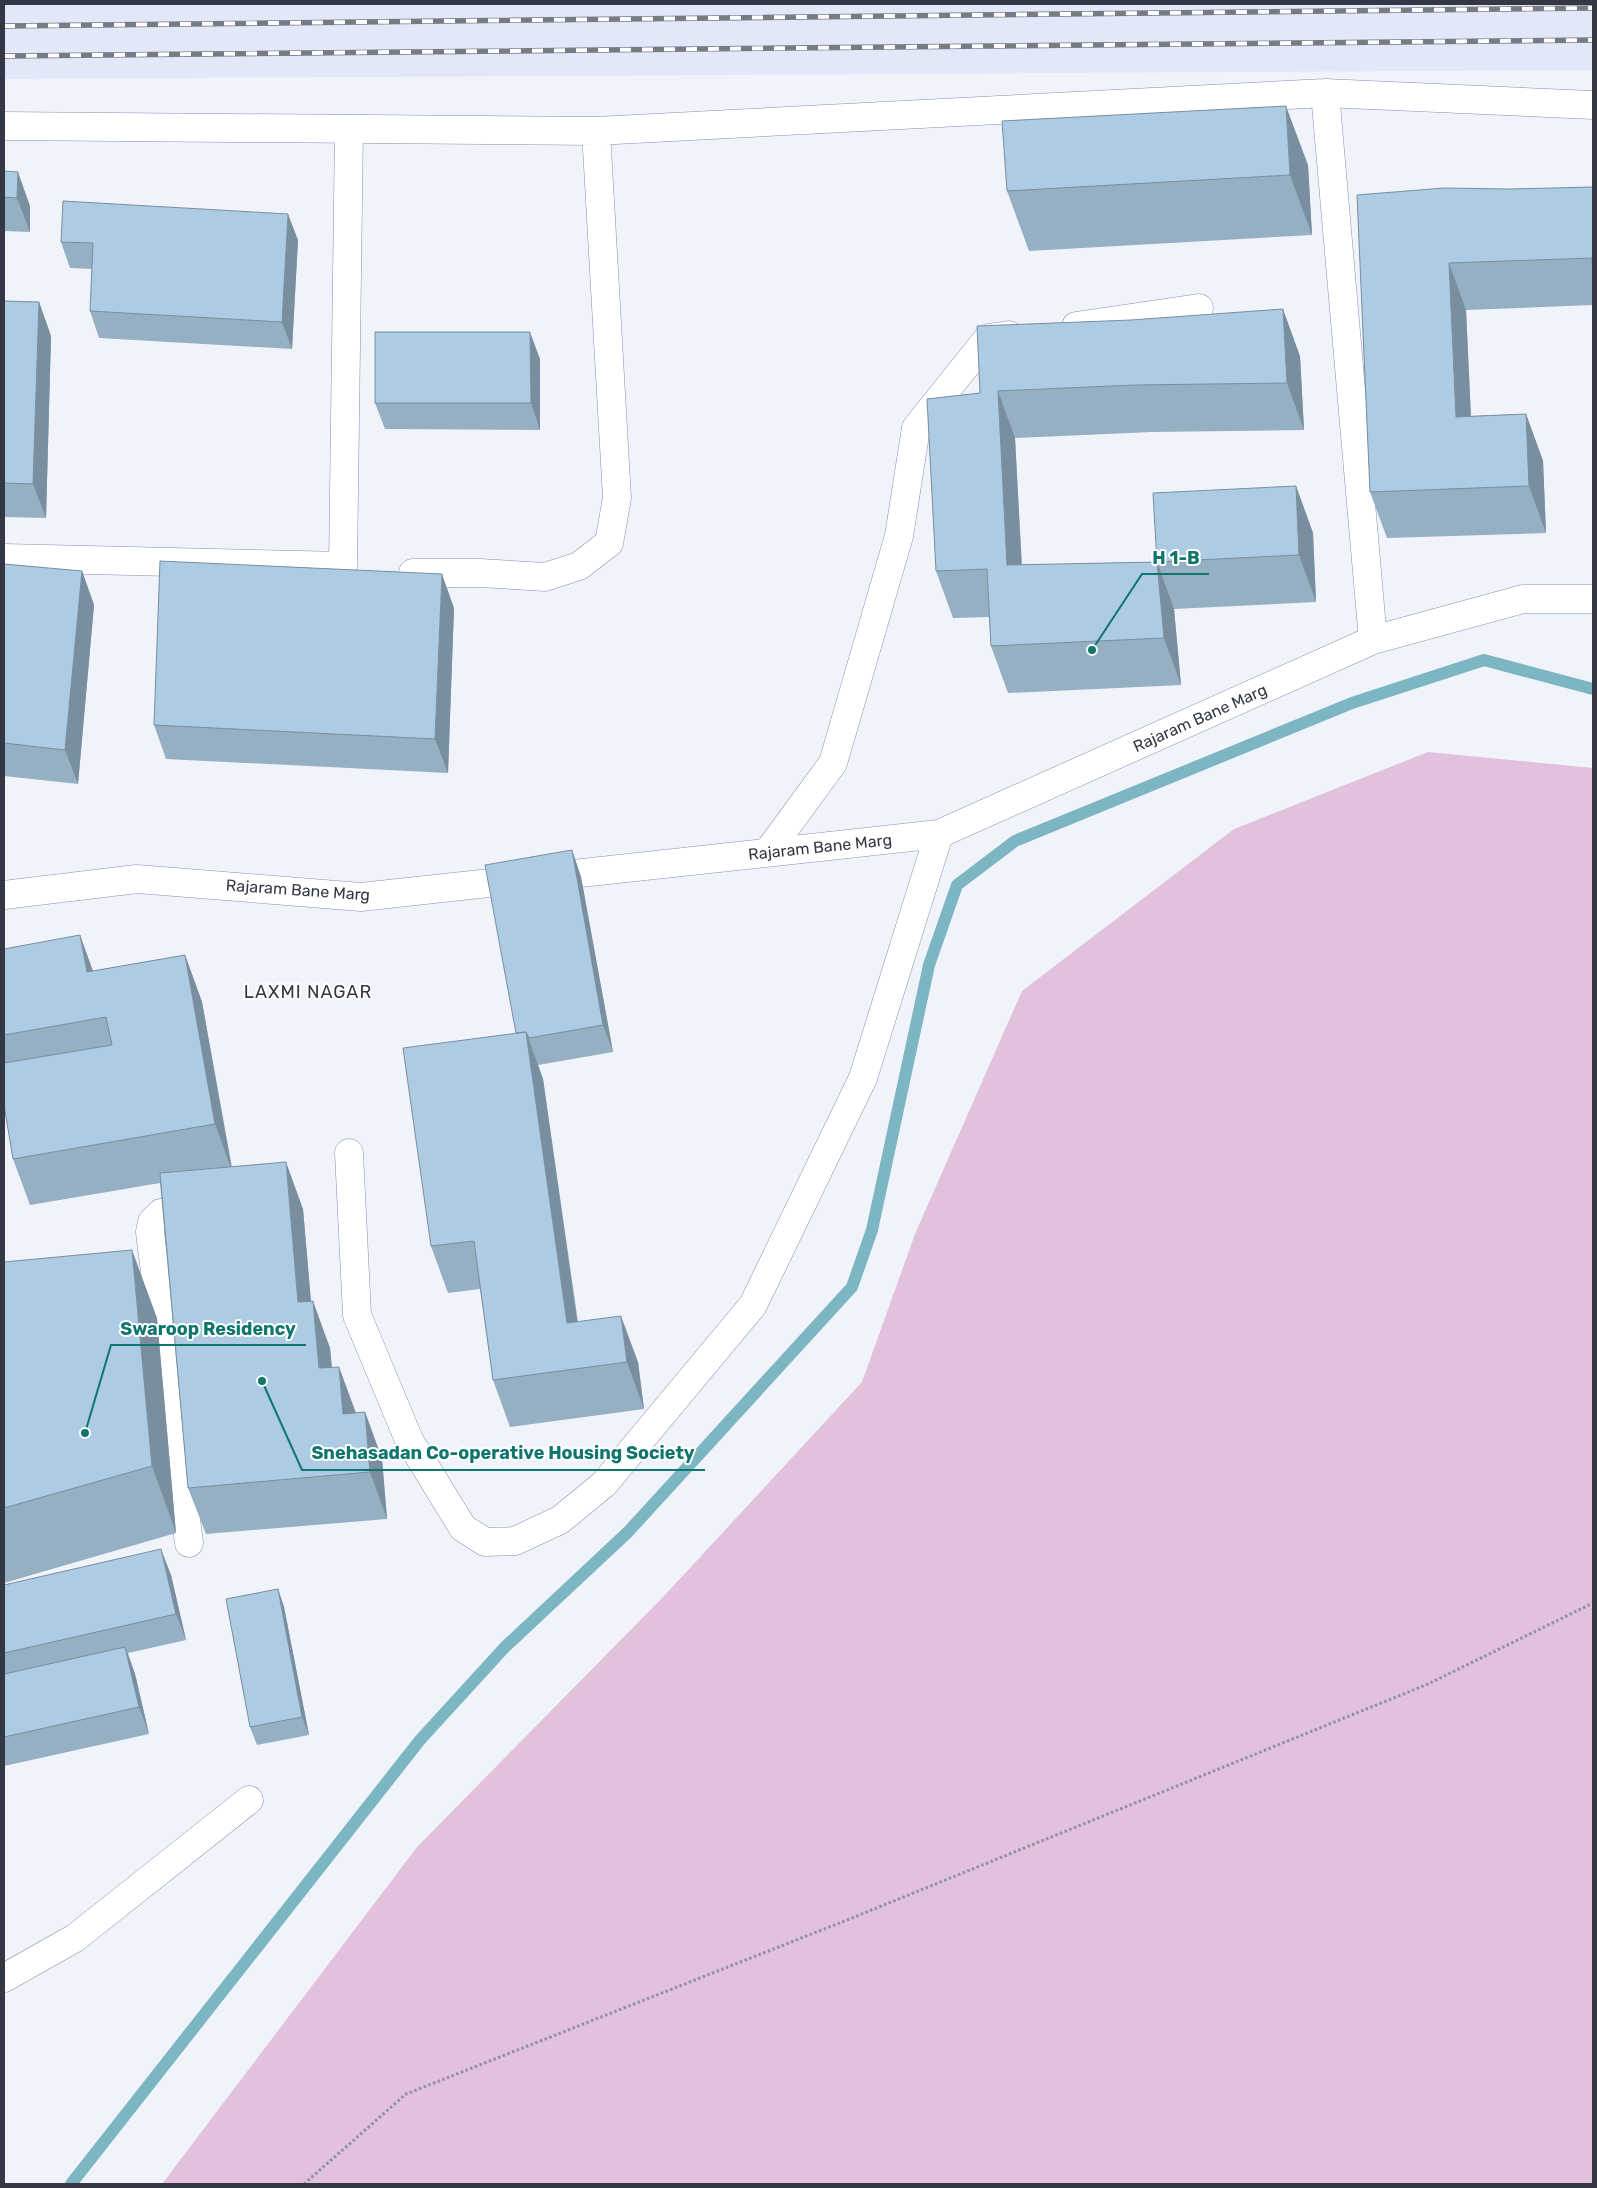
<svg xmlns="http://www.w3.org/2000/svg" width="1597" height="2188" font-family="Rubik,sans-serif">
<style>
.built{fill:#e3e8f8}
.green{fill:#e2c1dc}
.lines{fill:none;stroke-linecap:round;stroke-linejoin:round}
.stream{stroke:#7bb6c2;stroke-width:12}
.minor-casing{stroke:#8690ae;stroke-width:29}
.path{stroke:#8f929c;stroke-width:3;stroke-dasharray:2.5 2.5;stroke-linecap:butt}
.minor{stroke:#fff;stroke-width:28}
.rail-casing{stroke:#777b85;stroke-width:5.5}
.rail{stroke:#fff;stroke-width:4;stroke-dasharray:11;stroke-linecap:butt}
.wall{fill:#95afc3}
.shaded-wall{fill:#798e9f}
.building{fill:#adcbe3;stroke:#798e9f}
.labels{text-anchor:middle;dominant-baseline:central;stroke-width:4;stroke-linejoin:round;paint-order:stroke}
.street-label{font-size:16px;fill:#343844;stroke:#fff}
.neighbourhood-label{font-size:18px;letter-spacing:1px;fill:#343844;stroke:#fff}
.leader{fill:none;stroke:#0f766e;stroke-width:2}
.callout-dot{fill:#0f766e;stroke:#fff;stroke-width:2}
.callout-label{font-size:18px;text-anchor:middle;font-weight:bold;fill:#0f766e;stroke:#fff;stroke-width:4;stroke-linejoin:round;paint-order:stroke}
</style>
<rect width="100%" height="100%" fill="#f1f3fa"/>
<path class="built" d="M4,4h1589v66l-1589,9z"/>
<path class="green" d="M1428,752l165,16v1416h-1431l255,-337 247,-251 198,-214 53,-148 107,-243 212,-162z"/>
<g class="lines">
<path class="stream" d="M71,2184l349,-444 85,-93 123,-115 224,-245 20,-57 57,-265 28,-80 58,-44 337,-138 132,-43 109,29"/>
<g class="minor-casing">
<path id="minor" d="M1325,93l48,547
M4,126l592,5 729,-38 268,12
M1076,326l123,-18
M4,558l339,8 6,-437
M413,573h67l65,4 34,-11 30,-23 8,-45 -21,-367
M767,853l66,-90 66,-227 17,-108 72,-90 21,-3
M4,895l133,-16 224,18 578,-63 434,-194 150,-41h70
M349,1153l8,162 52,125 54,88 22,14 30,-1 45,-21 44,-36 149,-179 110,-227 76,-244
M189,1543l-39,-311 2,-10 9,-9 39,-4
M4,1978l71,-40 174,-138"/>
</g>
<path class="path" d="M304,2184l102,-90 441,-174 581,-236 165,-81"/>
<use href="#minor" class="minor"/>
<g class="rail-casing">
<path id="rail" d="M4,26l1589,-18
M4,56l1589,-16"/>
</g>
<use href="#rail" class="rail"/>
</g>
<path class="wall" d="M1308,165l4,70 -283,16 -22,-60z
M4,171l26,35v26l-26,-1z
M1593,187v118l-127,5 5,106 55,-2 17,47 3,72 -159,5 -17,-46 -13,-297z
M298,240l-6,109 -193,-11 -9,-27 2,-42 -22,-1 -9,-26z
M4,301l35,1 12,34 -5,182 -42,-1z
M1300,356l4,74 -152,2 -137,6 7,127 135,-3 139,-76 17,47 3,69 -142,7 7,76 -173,8 -17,-47 -2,-29 -36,1 -17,-47 -9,-172z
M540,359v71l-155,-1 -10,-26z
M4,564l78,7 12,34 -16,179 -74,-8z
M454,608l-6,165 -282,-14 -12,-34z
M572,850l9,27 32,175 -75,13 5,14 35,243 60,40 6,47 -134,18 -17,-47 -13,-91 -32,4 -17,-47 85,-213z
M4,949l89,22 92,-16 17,47 30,165 71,42 8,92 19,47 2,19 24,46 9,-1 17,47 5,60 -181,15 -18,-46 -28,-305 -130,22 -17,-46 -9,-54z
M4,1262l153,56 19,215 -172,50z
M171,1575l15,65 -58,13 7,21 14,60 -145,32v-181z
M278,1589l6,18 25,128 -52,10 -7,-18z"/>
<path class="shaded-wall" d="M1286,106l22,59 4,70 -22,-60z
M18,172l12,34v26l-13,-34z
M288,214l10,26 -6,109 -10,-27z
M1449,263l17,47 7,154 -17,-47z
M39,302l12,34 -5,182 -13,-34z
M1283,309l17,47 4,74 -17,-47z
M530,332l10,27v71l-9,-27z
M998,391l17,47 9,174 -17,-47z
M1526,414l17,47 3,72 -17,-47z
M1296,486l17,47 3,69 -17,-47z
M1157,562l17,47 7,76 -17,-47z
M82,571l12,34 -16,179 -13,-34z
M442,574l12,34 -6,165 -13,-34z
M572,850l9,27 32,175 -10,-27z
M80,935l17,47 7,37 -17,-47z
M185,955l17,47 30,169 -17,-47z
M526,1032l17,47 41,291 -17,-47z
M286,1162l17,47 12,140 -17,-47z
M132,1250l25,68 19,215 -24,-67z
M313,1301l17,47 6,67 -17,-47z
M621,1316l17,46 6,47 -17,-47z
M339,1367l17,46 -13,1z
M365,1412l17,47 5,60 -17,-47z
M161,1549l10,26 15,65 -10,-26z
M278,1589l6,18 25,128 -7,-18z
M125,1647l10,27 14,60 -10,-27z"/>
<path class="building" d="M1286,106l4,69 -283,16 -5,-70z
M4,171l14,1 -1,26 -13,-1z
M1593,187v91l-1,-20 -143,5 7,154 70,-3 3,72 -159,6 -13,-297 87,-7 66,1z
M63,201l225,13 -6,108 -192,-11 3,-68 -32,-1z
M4,301l35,1 -6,182 -29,-1z
M1283,309l4,74 -152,2 -137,6 9,174 150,-3 7,76 -173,8 -4,-77 -51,2 -9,-172 53,-6 -3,-67 154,-6z
M375,332h155l1,71h-156z
M1296,486l3,69 -142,7 -4,-69z
M160,561l282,13 -7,165 -281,-14z
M4,564l78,7 -17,179 -61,-7z
M572,850l31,175 -74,13 -3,-6 -10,1 -31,-168z
M80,935l7,37 98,-17 30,169 -202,35 -9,-54v-42l108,-18 -6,-28 -102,18v-86z
M526,1032l41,291 54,-7 6,46 -134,18 -19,-139 -43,5 -28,-198z
M286,1162l12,140 15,-1 6,67 20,-1 4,47 22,-2 5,60 -182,16 -28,-315z
M132,1250l20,216 -148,42v-246z
M161,1549l15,65 -172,39v-68z
M278,1589l24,128 -52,10 -24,-128z
M125,1647l14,60 -135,30v-63z"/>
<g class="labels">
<g class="street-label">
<text transform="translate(1200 718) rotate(-24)">Rajaram Bane Marg</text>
<text transform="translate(820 847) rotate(-6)">Rajaram Bane Marg</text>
<text transform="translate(298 890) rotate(4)">Rajaram Bane Marg</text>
</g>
<g class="neighbourhood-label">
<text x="308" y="992">LAXMI NAGAR</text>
</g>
</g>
<path class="leader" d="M1092 650L1142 574H1209M85 1433L111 1345H306M262 1381L302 1470H705"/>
<g class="callout-dot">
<circle cx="1092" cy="650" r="5"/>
<circle cx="85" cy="1433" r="5"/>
<circle cx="262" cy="1381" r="5"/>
</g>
<g class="callout-label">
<text x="1176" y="564">H 1-B</text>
<text x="208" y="1335">Swaroop Residency</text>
<text x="503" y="1459">Snehasadan Co-operative Housing Society</text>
</g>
<rect width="1597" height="2188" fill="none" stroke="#343844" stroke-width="10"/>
</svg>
